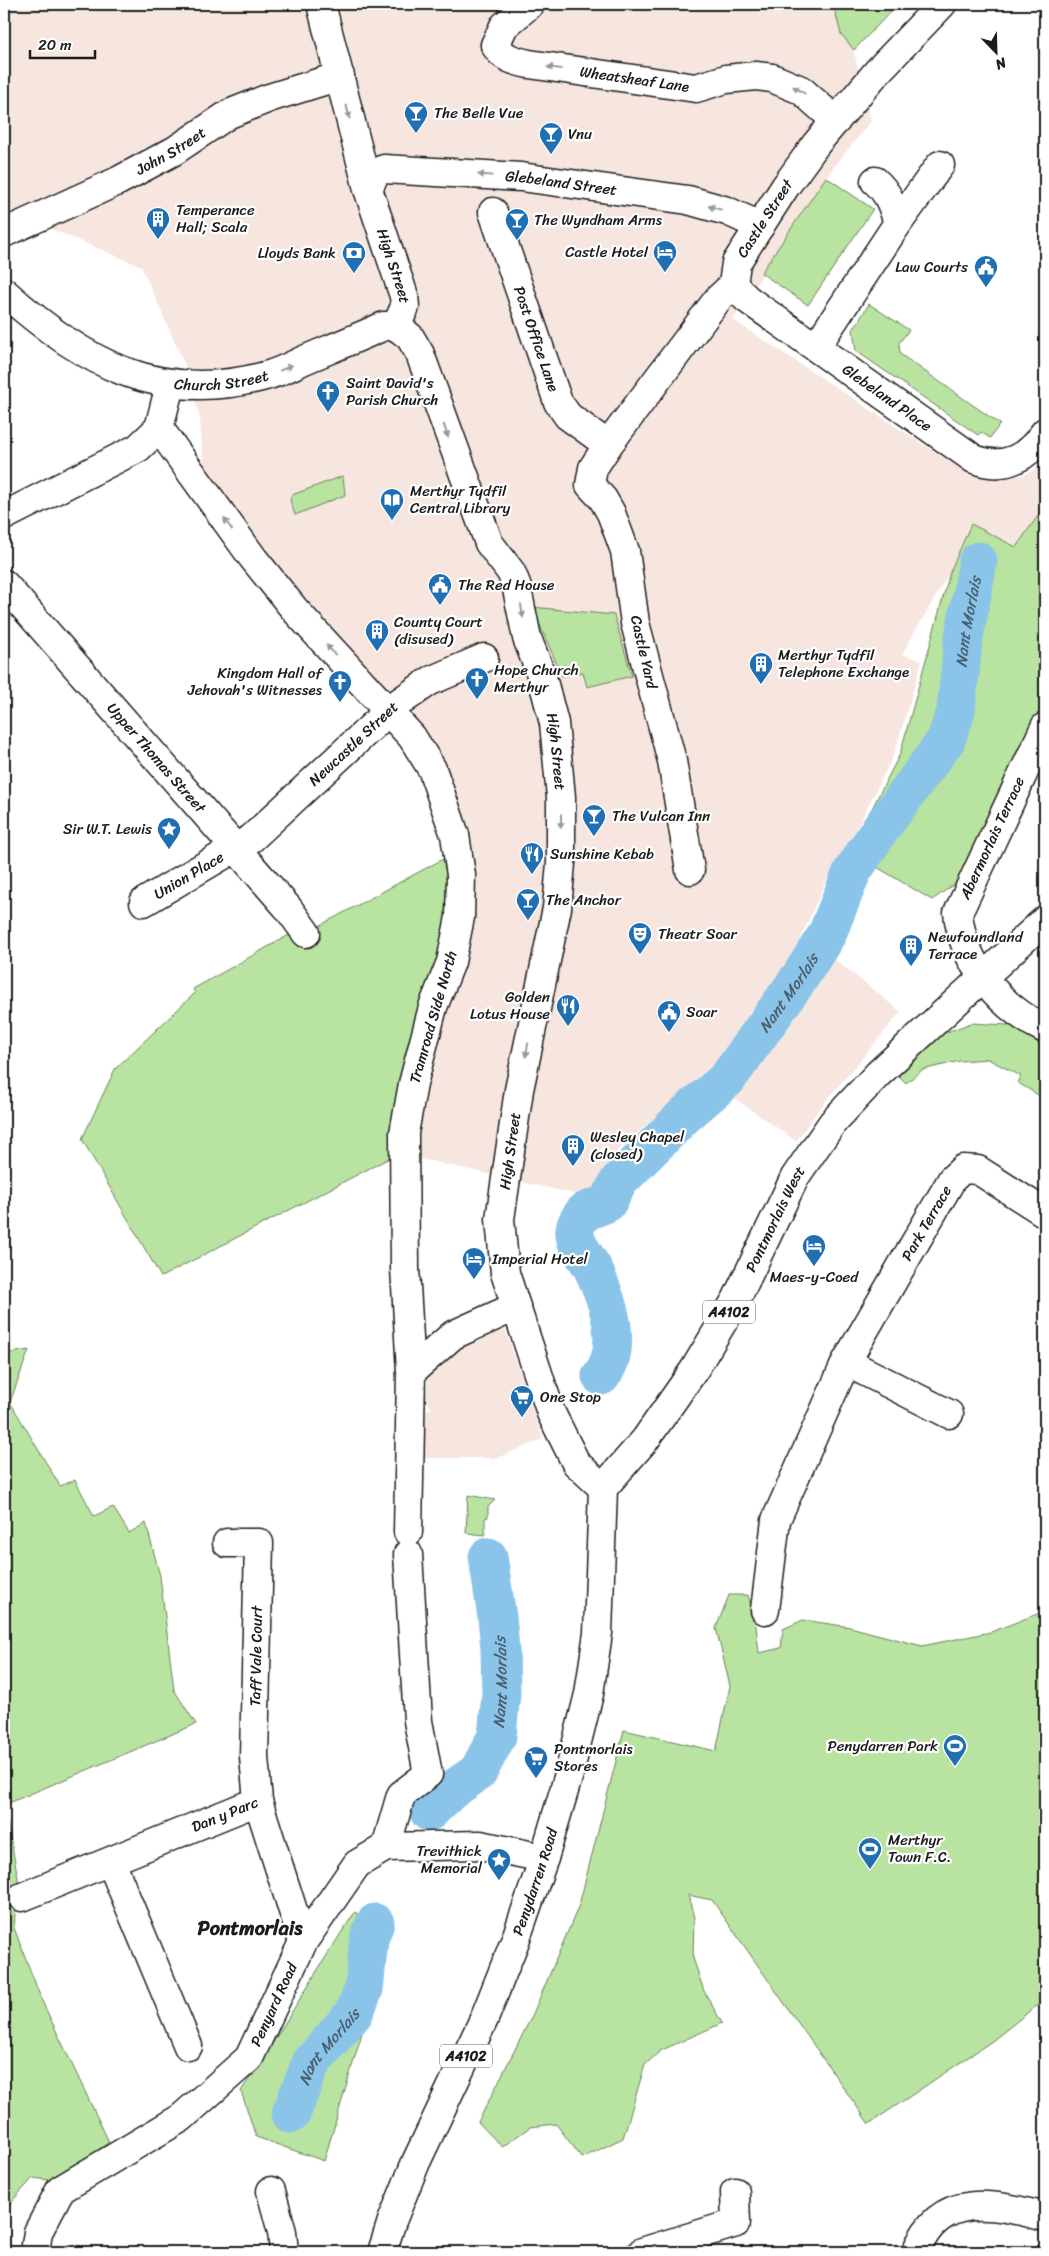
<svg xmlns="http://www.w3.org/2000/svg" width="1049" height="2256" font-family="Sriracha,sans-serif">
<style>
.built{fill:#f6e6df}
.green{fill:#b9e3a0;stroke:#6a805e}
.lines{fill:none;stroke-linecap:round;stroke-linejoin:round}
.river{stroke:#8ac4e9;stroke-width:39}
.minor-casing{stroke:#1c1c1c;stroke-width:31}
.major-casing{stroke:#1c1c1c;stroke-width:31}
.minor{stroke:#fff;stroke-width:28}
.major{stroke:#fff;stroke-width:28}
.oneway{fill:#999}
.labels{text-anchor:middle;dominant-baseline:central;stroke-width:4.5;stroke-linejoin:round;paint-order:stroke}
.shield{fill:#fff;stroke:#606060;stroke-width:1}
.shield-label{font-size:14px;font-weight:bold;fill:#1c1c1c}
.street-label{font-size:15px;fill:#1c1c1c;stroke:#fff}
.poi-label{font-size:15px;fill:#1c1c1c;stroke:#fff;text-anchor:start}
.water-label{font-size:16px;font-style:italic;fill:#485f6e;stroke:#fff}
.district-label{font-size:20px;font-weight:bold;fill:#1c1c1c;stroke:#fff}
</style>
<rect width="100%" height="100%" fill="#fff"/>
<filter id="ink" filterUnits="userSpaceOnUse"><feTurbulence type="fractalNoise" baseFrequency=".02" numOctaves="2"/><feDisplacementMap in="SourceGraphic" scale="10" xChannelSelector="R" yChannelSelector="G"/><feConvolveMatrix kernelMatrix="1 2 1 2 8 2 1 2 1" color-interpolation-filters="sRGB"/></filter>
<g filter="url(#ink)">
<path class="built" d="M4,4h838l29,117 -45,56 -93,143 237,155 27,4 27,-4 15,-8 6,-7v46l-29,41 -45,-22 -21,47 -48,82 20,7 -28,93 -34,68 -35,61 -48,108 -15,12 -35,51 -110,97 -12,50 -192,-44 53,-320 -148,-217 -114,-145 -4,-56 -15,-54 -44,-99 -88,-36 -16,-28 -33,15z
M828,954l73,58 -82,97 -23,32 -69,-48z
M502,1320l41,119 -51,21 -1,-2h-71l3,-48 9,-1 -7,-11 3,-14 -2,-19z"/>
<path class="green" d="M833,4h65l-44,46 -13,-16z
M826,177l47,32 -65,96 -47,-32z
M869,304l40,26 -10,13 1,11 100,70 -10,14 -9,-6 -3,3 -122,-84 -3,-21z
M343,476l2,19 -50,20 -5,-15 2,-5z
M1045,506v209l-80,162 -33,23 -82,-49 50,-97 50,-182 21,-48 45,23z
M532,607l82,8 18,61 -45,11 -4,-15 -21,4z
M454,853l1,65 -58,236 -236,123 -79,-138 33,-70 80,-76 -2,-4 96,-54 17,-2z
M971,1023l37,2 37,13v61l-27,-16 3,-7 -33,-17 -28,2 -38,9 -16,13 -8,-8 33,-37z
M29,1350l-19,52 50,84 15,-6 19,36 19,-9 16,26 17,-10 14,53 14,114 22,34 -192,81 14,73 -4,50 28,73 67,141 -52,39 -24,-3 -29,32v-856z
M468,1495l27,5 -7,7v10l-3,1v17l-19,-2z
M729,1595h19l8,31 3,27 22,-5 2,-19 20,-9 47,7 72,19 69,-14 54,-21v388l-53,42 -123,83 -157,-224 -24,-5 6,23 -1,40 11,33 18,32 -62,28 -15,14 -22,73 -41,20 -26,-34 -26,3 -28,20 -24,-25 54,-106 47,-111 45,-175 92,21 14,-65 -14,-58z
M355,1912l19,14 2,60 -52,175 -68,-24 -15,-46c40,-58 74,-120 114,-179z"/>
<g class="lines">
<g class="river">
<path id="s1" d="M601,1376c24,-30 6,-78 -9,-109 -6,-11 -19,-24 -17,-38 1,-6 6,-13 9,-17l23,-9 12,-22 66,-66 42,-36 73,-102 27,-43 25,-62 27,-41 67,-91 10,-29 7,-69 15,-81"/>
<path id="s2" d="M429,1812l23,-22 26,-18 19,-36 4,-43 -1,-44 -3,-32 -9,-60"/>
<path id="s3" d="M291,2114l20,-51 43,-50 10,-24 5,-50 6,-16"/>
</g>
<g class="minor-casing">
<g id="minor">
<path id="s4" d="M321,4l47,185 36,107 1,11 -9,19"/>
<path id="s5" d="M530,4l-26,22 -9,19c7,13 20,16 34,19l167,24 30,-9 30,-3 16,2 29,12 35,31"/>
<path id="s6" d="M368,189l8,-17 8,-3 137,8 167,23 39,11 33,15"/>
<path id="s7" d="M493,212l65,190 10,14 40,29"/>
<path d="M898,223l42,-58"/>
<path id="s8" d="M4,233l114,-52 56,-30 55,-37 40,-16 71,-22"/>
<path id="s9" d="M733,285l14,14 227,160c31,12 54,-2 71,-27"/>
<path id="s10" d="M4,292c78,70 154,113 261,84 13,-3 26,-10 39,-16 26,-11 53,-22 80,-34h12"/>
<path id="s11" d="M396,326l14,11 10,17 69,189 22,29 5,12 11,54 15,39 12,46 7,74v66l-4,45 -38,182 -19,129 5,54 46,140 25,50 27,25"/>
<path d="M816,347l82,-124c-5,-16 -9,-30 -23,-42"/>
<path d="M159,428l94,130 42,52 117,127 20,32 23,66 6,40 -1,42 -9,45 -18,45 -20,77 -9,49 1,135 6,104 -3,160"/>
<path d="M4,516l134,-68 21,-20 11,-43"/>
<path id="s12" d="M4,584l284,324 18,25"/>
<path d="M1045,727l-87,186c5,51 42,94 87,116"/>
<path id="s13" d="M690,870l-18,-109 -37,-138 -10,-72 -14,-38 -8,-14 -13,-14 3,-17 15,-23 110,-146 15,-14 3,-22 49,-76 31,-43 61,-72 65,-68"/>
<path id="s14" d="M144,902l108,-64 142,-132 36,-25 54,-23"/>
<path d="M846,1362l103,52"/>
<path d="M411,1372l42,-37 62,-28"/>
<path d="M227,1543h32l-5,214 4,44 45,141"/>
<path id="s15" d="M765,1610l11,-90 70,-158 106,-183 11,-10 15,1 67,43"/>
<path d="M386,1847l15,-52 27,-21 -10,-53 -10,-167"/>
<path d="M111,1862l77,184"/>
<path id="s16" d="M22,1897l236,-96"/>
<path d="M271,2191l11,41 2,20"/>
<path id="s17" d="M35,2252l3,-20 22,-42 121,-72 68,-60 54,-116 54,-78 29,-17 94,-2 64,13"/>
<path d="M642,2252l94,-29 -1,-31"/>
<path d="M916,2252c23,-62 79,-48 129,-35"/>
</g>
</g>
<g class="major-casing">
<g id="major">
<path id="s18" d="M382,2252l10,-31 24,-59 68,-143 31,-78 29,-83 25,-84 20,-80 9,-61 5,-145 42,-48 49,-70 42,-70 59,-123 38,-55 45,-48 167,-154"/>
</g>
</g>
<use href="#minor" class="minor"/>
<use href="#major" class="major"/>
</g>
<defs><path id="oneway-solid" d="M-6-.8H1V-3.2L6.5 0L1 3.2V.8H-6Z" transform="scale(1.25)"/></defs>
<g class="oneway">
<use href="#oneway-solid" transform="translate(554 68) rotate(-172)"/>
<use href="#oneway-solid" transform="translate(799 90) rotate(-148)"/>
<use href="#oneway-solid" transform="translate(348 112) rotate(77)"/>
<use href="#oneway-solid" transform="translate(485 175) rotate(-176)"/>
<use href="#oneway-solid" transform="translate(715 208) rotate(-164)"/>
<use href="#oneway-solid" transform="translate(286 368) rotate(-23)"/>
<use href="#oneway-solid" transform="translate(446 431) rotate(71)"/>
<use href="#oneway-solid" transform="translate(228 524) rotate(-126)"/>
<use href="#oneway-solid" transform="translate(522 611) rotate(81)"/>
<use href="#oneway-solid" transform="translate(331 650) rotate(-132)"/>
<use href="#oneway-solid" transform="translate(561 821) rotate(90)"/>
<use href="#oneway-solid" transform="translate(527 1050) rotate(100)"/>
</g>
</g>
<defs>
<g id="bar-pin" transform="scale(1.25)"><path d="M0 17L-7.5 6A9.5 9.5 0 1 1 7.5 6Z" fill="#1f6fb2" stroke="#fff"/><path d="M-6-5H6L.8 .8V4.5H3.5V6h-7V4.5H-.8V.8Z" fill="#fff"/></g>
<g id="building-pin" transform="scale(1.25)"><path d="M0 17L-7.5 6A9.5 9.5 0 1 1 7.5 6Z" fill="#1f6fb2" stroke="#fff"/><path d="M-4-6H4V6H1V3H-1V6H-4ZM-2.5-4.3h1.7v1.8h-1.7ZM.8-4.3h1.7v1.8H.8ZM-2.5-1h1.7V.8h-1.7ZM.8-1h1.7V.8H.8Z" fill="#fff"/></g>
<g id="hotel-pin" transform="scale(1.25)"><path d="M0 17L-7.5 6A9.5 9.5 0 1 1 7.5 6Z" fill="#1f6fb2" stroke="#fff"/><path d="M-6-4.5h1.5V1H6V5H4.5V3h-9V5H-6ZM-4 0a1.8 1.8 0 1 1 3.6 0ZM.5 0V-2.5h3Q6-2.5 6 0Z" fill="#fff"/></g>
<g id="bank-pin" transform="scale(1.25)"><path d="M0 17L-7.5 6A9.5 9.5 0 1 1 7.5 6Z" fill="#1f6fb2" stroke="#fff"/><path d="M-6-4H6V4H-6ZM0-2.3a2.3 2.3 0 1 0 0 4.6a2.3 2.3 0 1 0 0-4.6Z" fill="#fff"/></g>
<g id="civic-pin" transform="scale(1.25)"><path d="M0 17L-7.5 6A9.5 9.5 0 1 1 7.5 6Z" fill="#1f6fb2" stroke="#fff"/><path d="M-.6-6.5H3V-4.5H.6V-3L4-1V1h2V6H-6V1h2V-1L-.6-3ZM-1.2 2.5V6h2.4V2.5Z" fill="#fff"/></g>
<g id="church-pin" transform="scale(1.25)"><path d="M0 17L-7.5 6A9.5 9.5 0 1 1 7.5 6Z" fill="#1f6fb2" stroke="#fff"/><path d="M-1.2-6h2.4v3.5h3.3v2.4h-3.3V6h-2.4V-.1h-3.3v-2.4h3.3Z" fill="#fff"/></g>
<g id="library-pin" transform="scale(1.25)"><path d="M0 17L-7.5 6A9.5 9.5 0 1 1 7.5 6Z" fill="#1f6fb2" stroke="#fff"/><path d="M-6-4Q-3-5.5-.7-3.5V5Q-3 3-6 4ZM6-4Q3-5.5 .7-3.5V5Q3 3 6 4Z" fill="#fff"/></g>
<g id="sight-pin" transform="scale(1.25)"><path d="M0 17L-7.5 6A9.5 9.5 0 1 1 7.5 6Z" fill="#1f6fb2" stroke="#fff"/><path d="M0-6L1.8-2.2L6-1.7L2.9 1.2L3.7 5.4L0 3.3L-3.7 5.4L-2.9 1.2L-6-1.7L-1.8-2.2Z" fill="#fff"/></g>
<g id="restaurant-pin" transform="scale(1.25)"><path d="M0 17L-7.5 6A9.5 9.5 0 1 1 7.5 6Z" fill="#1f6fb2" stroke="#fff"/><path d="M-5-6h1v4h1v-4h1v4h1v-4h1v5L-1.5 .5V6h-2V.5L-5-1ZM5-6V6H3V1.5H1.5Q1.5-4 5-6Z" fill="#fff"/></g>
<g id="theatre-pin" transform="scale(1.25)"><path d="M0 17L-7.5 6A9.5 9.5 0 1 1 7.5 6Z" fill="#1f6fb2" stroke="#fff"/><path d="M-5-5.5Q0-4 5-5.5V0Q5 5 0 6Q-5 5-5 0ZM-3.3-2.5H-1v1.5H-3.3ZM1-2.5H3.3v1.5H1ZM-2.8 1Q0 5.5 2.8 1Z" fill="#fff"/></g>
<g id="supermarket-pin" transform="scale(1.25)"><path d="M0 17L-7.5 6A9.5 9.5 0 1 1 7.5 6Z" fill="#1f6fb2" stroke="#fff"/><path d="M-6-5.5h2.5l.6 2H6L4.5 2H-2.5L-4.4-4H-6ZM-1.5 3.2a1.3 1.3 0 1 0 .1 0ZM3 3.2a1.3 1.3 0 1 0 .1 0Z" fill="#fff"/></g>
<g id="stadium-pin" transform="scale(1.25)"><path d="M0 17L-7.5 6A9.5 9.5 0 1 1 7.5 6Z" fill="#1f6fb2" stroke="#fff"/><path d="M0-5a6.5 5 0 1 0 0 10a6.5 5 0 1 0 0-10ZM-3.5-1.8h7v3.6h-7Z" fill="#fff"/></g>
</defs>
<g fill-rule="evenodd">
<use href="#bar-pin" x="416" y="113"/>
<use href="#bar-pin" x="551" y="134"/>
<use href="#building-pin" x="158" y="219"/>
<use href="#bar-pin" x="517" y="220"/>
<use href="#hotel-pin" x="665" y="252"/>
<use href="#bank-pin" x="354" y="253"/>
<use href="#civic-pin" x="986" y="267"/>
<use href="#church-pin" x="328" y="392"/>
<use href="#library-pin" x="392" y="500"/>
<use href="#civic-pin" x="440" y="585"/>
<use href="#building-pin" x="377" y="631"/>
<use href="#building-pin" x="761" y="664"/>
<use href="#church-pin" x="477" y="679"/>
<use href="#church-pin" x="340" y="682"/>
<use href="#bar-pin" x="594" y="816"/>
<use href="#sight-pin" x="169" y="829"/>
<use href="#restaurant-pin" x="532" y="854"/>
<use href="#bar-pin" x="528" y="900"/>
<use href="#theatre-pin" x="640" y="934"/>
<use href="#building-pin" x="911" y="946"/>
<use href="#restaurant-pin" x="568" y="1006"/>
<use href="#civic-pin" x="669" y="1012"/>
<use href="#building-pin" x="573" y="1146"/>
<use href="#hotel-pin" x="814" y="1246"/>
<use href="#hotel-pin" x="474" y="1259"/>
<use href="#supermarket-pin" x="522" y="1397"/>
<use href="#stadium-pin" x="955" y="1746"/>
<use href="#supermarket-pin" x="536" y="1758"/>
<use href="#stadium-pin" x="870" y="1849"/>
<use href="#sight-pin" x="499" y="1860"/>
</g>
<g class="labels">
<g class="shield">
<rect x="703" y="1300.5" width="52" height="23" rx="4"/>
<rect x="440" y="2044.5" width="52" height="23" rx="4"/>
</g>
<g class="shield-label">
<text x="729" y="1312">A4102</text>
<text x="466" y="2056">A4102</text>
</g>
<g class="street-label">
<text stroke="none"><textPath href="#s5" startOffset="202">Wheatsheaf Lane</textPath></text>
<text stroke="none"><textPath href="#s8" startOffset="186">John Street</textPath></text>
<text stroke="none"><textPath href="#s6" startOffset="205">Glebeland Street</textPath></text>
<text stroke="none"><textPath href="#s13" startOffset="725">Castle Street</textPath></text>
<text stroke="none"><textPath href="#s4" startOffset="272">High Street</textPath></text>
<text stroke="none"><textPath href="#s7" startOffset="134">Post Office Lane</textPath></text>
<text stroke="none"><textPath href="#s10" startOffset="244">Church Street</textPath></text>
<text stroke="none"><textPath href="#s9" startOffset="191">Glebeland Place</textPath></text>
<text transform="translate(644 652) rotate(77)">Castle Yard</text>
<text stroke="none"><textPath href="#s14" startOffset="264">Newcastle Street</textPath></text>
<text stroke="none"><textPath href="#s11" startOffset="461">High Street</textPath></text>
<text stroke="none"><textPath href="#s12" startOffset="231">Upper Thomas Street</textPath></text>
<text transform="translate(992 838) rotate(-65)">Abermorlais Terrace</text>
<text stroke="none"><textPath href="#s14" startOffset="52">Union Place</textPath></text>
<text transform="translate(433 1017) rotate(-74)">Tramroad Side North</text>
<text transform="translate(510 1151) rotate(-82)">High Street</text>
<text stroke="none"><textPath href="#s18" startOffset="1124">Pontmorlais West</textPath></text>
<text stroke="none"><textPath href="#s15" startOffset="424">Park Terrace</textPath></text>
<text transform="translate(256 1656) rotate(-89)">Taff Vale Court</text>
<text stroke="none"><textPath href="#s16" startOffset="219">Dan y Parc</textPath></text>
<text stroke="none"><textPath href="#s18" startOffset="401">Penydarren Road</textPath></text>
<text stroke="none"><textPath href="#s17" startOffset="358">Penyard Road</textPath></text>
</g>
<g class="poi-label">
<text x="434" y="113">The Belle Vue</text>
<text x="568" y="134">Vnu</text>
<text x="176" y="210">Temperance<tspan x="176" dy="17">Hall; Scala</tspan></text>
<text x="534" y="220">The Wyndham Arms</text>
<text x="648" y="252" text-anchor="end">Castle Hotel</text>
<text x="336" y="253" text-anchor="end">Lloyds Bank</text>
<text x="968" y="267" text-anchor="end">Law Courts</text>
<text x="346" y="383">Saint David's<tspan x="346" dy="17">Parish Church</tspan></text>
<text x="410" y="491">Merthyr Tydfil<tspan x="410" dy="17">Central Library</tspan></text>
<text x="458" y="585">The Red House</text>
<text x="394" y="622">County Court<tspan x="394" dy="17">(disused)</tspan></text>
<text x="778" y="655">Merthyr Tydfil<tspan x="778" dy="17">Telephone Exchange</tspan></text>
<text x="494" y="670">Hope Church<tspan x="494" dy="17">Merthyr</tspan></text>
<text x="322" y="673" text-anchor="end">Kingdom Hall of<tspan x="322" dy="17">Jehovah's Witnesses</tspan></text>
<text x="612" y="816">The Vulcan Inn</text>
<text x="152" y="829" text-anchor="end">Sir W.T. Lewis</text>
<text x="550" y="854">Sunshine Kebab</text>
<text x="546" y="900">The Anchor</text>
<text x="658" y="934">Theatr Soar</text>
<text x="928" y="937">Newfoundland<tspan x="928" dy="17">Terrace</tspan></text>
<text x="550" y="997" text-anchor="end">Golden<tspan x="550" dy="17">Lotus House</tspan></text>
<text x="686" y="1012">Soar</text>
<text x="590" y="1137">Wesley Chapel<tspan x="590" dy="17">(closed)</tspan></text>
<text x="492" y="1259">Imperial Hotel</text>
<text x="814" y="1277" text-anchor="middle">Maes-y-Coed</text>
<text x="540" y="1397">One Stop</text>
<text x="938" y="1746" text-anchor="end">Penydarren Park</text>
<text x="554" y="1749">Pontmorlais<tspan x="554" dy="17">Stores</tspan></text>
<text x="888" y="1840">Merthyr<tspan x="888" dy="17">Town F.C.</tspan></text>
<text x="482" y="1851" text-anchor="end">Trevithick<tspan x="482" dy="17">Memorial</tspan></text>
</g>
<g class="water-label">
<text stroke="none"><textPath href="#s1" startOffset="901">Nant Morlais</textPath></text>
<text stroke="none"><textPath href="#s1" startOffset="481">Nant Morlais</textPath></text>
<text stroke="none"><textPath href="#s2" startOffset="158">Nant Morlais</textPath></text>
<text stroke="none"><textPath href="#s3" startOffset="78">Nant Morlais</textPath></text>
</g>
<g class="district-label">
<text x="250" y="1928">Pontmorlais</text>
</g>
</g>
<rect width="1049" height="2256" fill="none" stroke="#fff" stroke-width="20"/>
<rect x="10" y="10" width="1029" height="2236" fill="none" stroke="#1c1c1c" stroke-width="2" filter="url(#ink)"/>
<g transform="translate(996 52) rotate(157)" stroke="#ffffff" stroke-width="4" paint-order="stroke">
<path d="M0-4L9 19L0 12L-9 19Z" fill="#1c1c1c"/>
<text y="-8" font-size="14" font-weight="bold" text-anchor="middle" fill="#1c1c1c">N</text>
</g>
<path d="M30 50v8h65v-8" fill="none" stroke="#1c1c1c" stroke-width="2.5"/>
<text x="38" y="50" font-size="15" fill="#1c1c1c" stroke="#ffffff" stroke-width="4" paint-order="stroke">20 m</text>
</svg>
